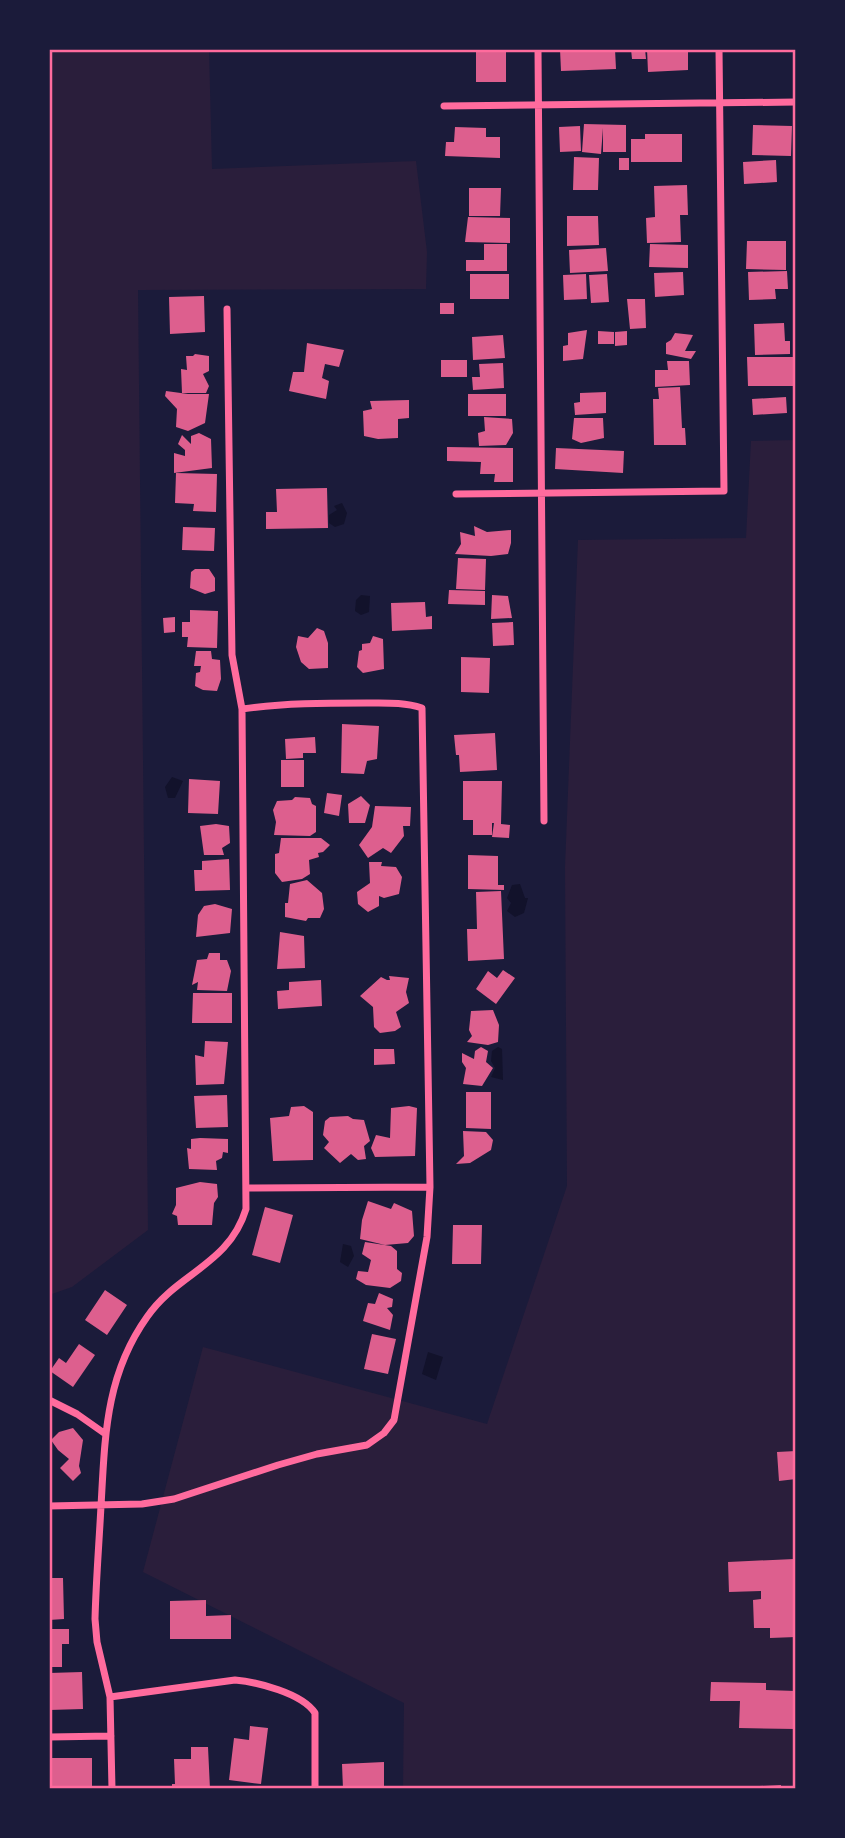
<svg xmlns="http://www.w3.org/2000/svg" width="845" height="1838" font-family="'Golos Text',sans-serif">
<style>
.green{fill:#2a1e3b}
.water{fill:#12122b}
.building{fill:#dd5f8e}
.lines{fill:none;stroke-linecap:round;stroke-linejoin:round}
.minor{stroke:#ff6b9d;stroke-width:7}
.neatline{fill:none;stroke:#ff6b9d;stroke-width:2.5}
</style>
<rect width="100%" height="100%" fill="#1b1b3a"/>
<path class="green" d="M49,49h160l3,120 204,-8 11,91 -1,37 -288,1 10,940 -76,57 -23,8z
M796,440v1349h-393l1,-86 -261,-131 60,-225 284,77 80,-238 -2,-319 13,-327 168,-2 5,-97z"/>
<path class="water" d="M342,503l5,10 -3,11 -9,3 -6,-4v-8l8,-5 -3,-4z
M361,595l9,1 -1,16 -8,3 -6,-4 1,-11z
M172,777l11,4 -8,17h-7l-3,-11z
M520,884l5,14h3l-4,15 -9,4 -8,-6 4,-8 -4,-5 5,-13z
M498,1047l4,2 1,31 -12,-3 4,-9 -4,-7 1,-10z
M343,1244l8,2 3,10 -6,11 -8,-5z
M428,1352l15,5 -7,23 -14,-6z"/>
<path class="building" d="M476,49h30v33h-30z
M560,49h55l1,20 -55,2z
M631,49h14l1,10h-14z
M647,49h41v21l-40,2z
M584,124l42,1v27h-23v-24l-2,26 -19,-2z
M753,125l39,1 -1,30 -39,-1z
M580,126l1,25 -21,1 -1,-25z
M455,127l31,1v9h14v21l-55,-2 1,-14h8z
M645,134h37v28h-51v-23h14z
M574,157l25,1 -1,32h-25z
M619,158h10v12h-10z
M776,160l1,22 -33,2 -1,-22z
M687,185l1,30h-8l1,27 -34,1 -1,-25 9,-1 -1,-31z
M469,188h32l-1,28h-31z
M793,190h3v21h-2z
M567,216h31l1,29 -32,1z
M468,217l42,1v25l-45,-1z
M747,241h39v29l-40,-1z
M484,244h23v27h-41v-11h18z
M650,244l38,1v23l-39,-1z
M606,248l2,23 -38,2 -1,-23z
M787,271l1,18h-13l1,10 -27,1 -1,-28z
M683,272l1,23 -29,2 -1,-24z
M470,274h39v25h-39z
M586,274l1,25 -23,1 -1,-25z
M607,274l2,28 -18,1 -2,-28z
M204,296l1,36 -35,2 -1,-37z
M627,299h18l1,29 -16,1z
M440,303h14v11h-14z
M784,323l1,18h5v13l-35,1 -1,-31z
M587,330l-4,29 -20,2v-15l5,-1v-12z
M598,331l16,1v12h-16z
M627,331v14l-12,1v-14z
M675,333l18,2 -8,16h11l-5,8 -25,-5v-11l5,-3z
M503,335l2,23 -32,2 -1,-23z
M307,343l37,7 -5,17 -14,-3 -3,14 7,3 -3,18 -37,-8 4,-19h11z
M195,354l14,2v15l-6,3 6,12 -3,7h-24l-1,-24 6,1 -1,-14h7z
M747,357h49v29h-48z
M441,360h26v17h-26z
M667,361h22l1,24 -35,2v-17h13z
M503,363l1,25 -31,2 -1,-13h8l-1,-13z
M680,387l2,41h3l1,17h-32l-1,-46h6l-1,-11z
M166,391l22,3h21l-4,29 -17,8 -12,-4 1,-18 -12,-13z
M606,392v21l-31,2 -1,-12 6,-1v-9z
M468,394h38v22h-38z
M786,397l1,16 -34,2 -1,-16z
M409,400v18l-11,1v19l-20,1 -14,-3 -1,-25 9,-2 -2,-8z
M484,417l28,2 1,14 -7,12 -27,1 -1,-13 7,-2z
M574,418h29l1,20 -23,5 -9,-4z
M199,433l12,6 1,29 -38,5v-20l11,3v-6l-7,-6 4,-9 9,9v-8z
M447,447l66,1v34h-19l1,-8h-15l1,-12 -34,-1z
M556,448l68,3 -1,22 -68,-4z
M176,473l41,1 -1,38 -23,-1 1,-7 -19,-1z
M327,488l1,40 -62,1v-17h11l-1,-23z
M474,526l13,6 24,-2v13l-3,11 -17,2 -36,-2 6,-10 -1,-12 15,4z
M183,527l32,1 -1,23 -32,-1z
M458,558l28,1 -1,31 -29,-1z
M195,569h14l6,9v13l-10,3 -15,-6 1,-16z
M449,590l36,1v14l-37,-1z
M492,595l16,1 4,22 -21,1z
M425,602l1,15 6,-1v13l-40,2 -1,-28z
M190,610l28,1 -1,37 -30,-1 1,-10h-6v-15h8z
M175,617v15l-11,1 -1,-15z
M513,622l1,23 -21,1 -1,-23z
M317,628l7,3 4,12v25l-19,1 -8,-7 -5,-15 2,-11 10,2z
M373,636l10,3 1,30 -21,4 -6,-6 2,-16 3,-1v-6l8,-1z
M196,651h15l1,8 8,1 1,19 -4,12 -14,-1 -8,-4 1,-13 4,-1 1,-6h-7z
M461,657l29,1 -1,35 -28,-1z
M342,724l37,2 -2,33 -10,2 -3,13 -23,-1z
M495,733l2,37 -37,2 -1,-17h-3l-2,-20z
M315,737l1,16h-13v5l-17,1 -1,-20z
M281,760h23v27h-23z
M189,779l31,2 -2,33 -30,-1z
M463,781h39l-1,43 9,1 -1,13 -17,-1 2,-14h-2v12h-19v-15h-10z
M327,793l15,2 -3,21 -15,-3z
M361,796l9,9 -5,18h-16l-1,-19z
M295,797l15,1 2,6 4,2v26l-6,4 -36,-1 2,-13 -3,-12 4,-9 15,-1z
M375,806l36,1 -1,19h-7l1,10 -13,17 -8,-5 -15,10 -9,-13 13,-18z
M216,824l13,2 1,17 -8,5 2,7h-20l-4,-29z
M281,838h40l9,7 -7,7 -5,1 1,4 -10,3 1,14 -8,5 -20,3 -7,-9v-19l4,-1z
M468,855l30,1v29h6v5l-36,-1z
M229,859l1,31 -35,1 -1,-21h8v-9z
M369,862h13l-1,4 15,1 6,10 -3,17 -15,4 -5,-2v10l-11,6 -10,-8 -1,-12 13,-9z
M307,880l15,13 2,16 -4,9h-12l-2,3 -21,-4v-14h3l2,-19z
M501,891l3,68 -36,2 -1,-32h10l-1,-37z
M215,904l17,5 -2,24 -34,4 2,-22 6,-9z
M280,932l24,4 1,32 -28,1z
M209,953h11v7h7l4,11 -4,20 -30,-1 1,-8 -6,3 5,-25 10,-1z
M503,970l12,8 -19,26 -20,-15 12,-18 9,7z
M389,976l20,2 -3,14 3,11 -13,9 5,15 -6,4 -15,2 -6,-6 -1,-20 -13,-11 21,-19 6,3h3z
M321,980l1,26 -44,3 -1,-18 12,-1v-8z
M193,993h39v30h-40z
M493,1010l6,15 -1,17 -10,3 -21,-3 5,-6 -3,-6 2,-19z
M205,1041l23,1 -4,42 -28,1 -1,-30 9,2z
M481,1047l7,4 -2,11 7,6 -11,18 -19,-2 3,-16 -4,-6v-9l12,6 1,-8z
M374,1049h20l1,15 -21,1z
M466,1092h25v37l-25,-1z
M227,1095l1,32 -32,1 -2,-32z
M304,1106l9,6v48l-40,1 -3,-43 19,-2 2,-9z
M409,1106l8,2 -2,48 -40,1 -4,-9 5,-13 14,3 1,-30z
M348,1116l5,3 11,1 6,21 -6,5 2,13 -8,1 -7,-6 -11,9 -16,-15 5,-6 -6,-7 2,-14 5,-4z
M463,1131l23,1 7,8 -2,10 -21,13 -14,1 8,-8z
M200,1138l28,1v14l-5,-1 -1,6 -6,3 1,9 -28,-1 -2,-21 4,1v-10z
M200,1182l17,2 1,13 -4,6 -2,22h-34l-1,-9 -5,-2 4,-9v-17z
M368,1201l23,8 3,-6 18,8 2,25 -6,7 -23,2 -25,-6 2,-19z
M265,1207l28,8 -13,48 -28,-8z
M453,1225h29l-1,39h-29z
M365,1242l26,4 6,5v18l5,4 -1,8 -11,7 -24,-3 -10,-6 2,-8 10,1 3,-12 -9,-6z
M105,1290l22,15 -20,30 -22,-15z
M379,1293l14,6 -1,8 -5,1 6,7 -3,15 -27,-9 5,-18 7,1z
M372,1334l24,5 -8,35 -24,-5z
M79,1344l16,11 -22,32 -23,-16 9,-13 7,5z
M73,1428l10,12 -4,26 2,7 -8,8 -13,-13 9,-9 -11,-9 -7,-10 8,-8z
M796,1451v28l-17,2 -2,-29z
M794,1559l2,78 -26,1v-10h-16l-1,-28 8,-1v-8l-32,1 -1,-30z
M49,1578h14l1,41 -15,1z
M206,1600v16l25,-1v24h-61v-38z
M49,1629h20v15h-7v23h-13z
M82,1672l1,37 -34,1v-37z
M711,1682l55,1v7l30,1v38l-57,-1 1,-27h-30z
M250,1726l18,2 -7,56 -32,-4 5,-42 15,2z
M191,1747h17l2,42h-38v-5h3l-1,-25h17z
M50,1758h42v28h-42z
M384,1762v27h-41l-1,-25z
M781,1785v4h-40l-1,-2z"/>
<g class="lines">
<path class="minor" d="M538,49l6,772
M444,106l352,-4
M456,494l268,-3 -5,-442
M246,1188l184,-1
M49,1400l28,14 27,19
M49,1506l93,-2 32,-5 104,-34 39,-11 50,-9 17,-12 10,-13 33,-183 3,-50 -8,-479c-18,-6 -36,-5 -55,-5 -41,0 -84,0 -125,6
M110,1697l125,-17c22,2 67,13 80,33v76
M49,1737l62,-1
M112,1789l-2,-92 -13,-55 -2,-23c1,-38 4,-75 6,-113 4,-68 4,-130 46,-189 30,-44 82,-52 99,-108l-4,-500 -10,-54 -5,-346"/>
</g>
<rect width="845" height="1838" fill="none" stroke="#1b1b3a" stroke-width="102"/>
<rect x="51" y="51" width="743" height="1736" class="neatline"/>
</svg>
